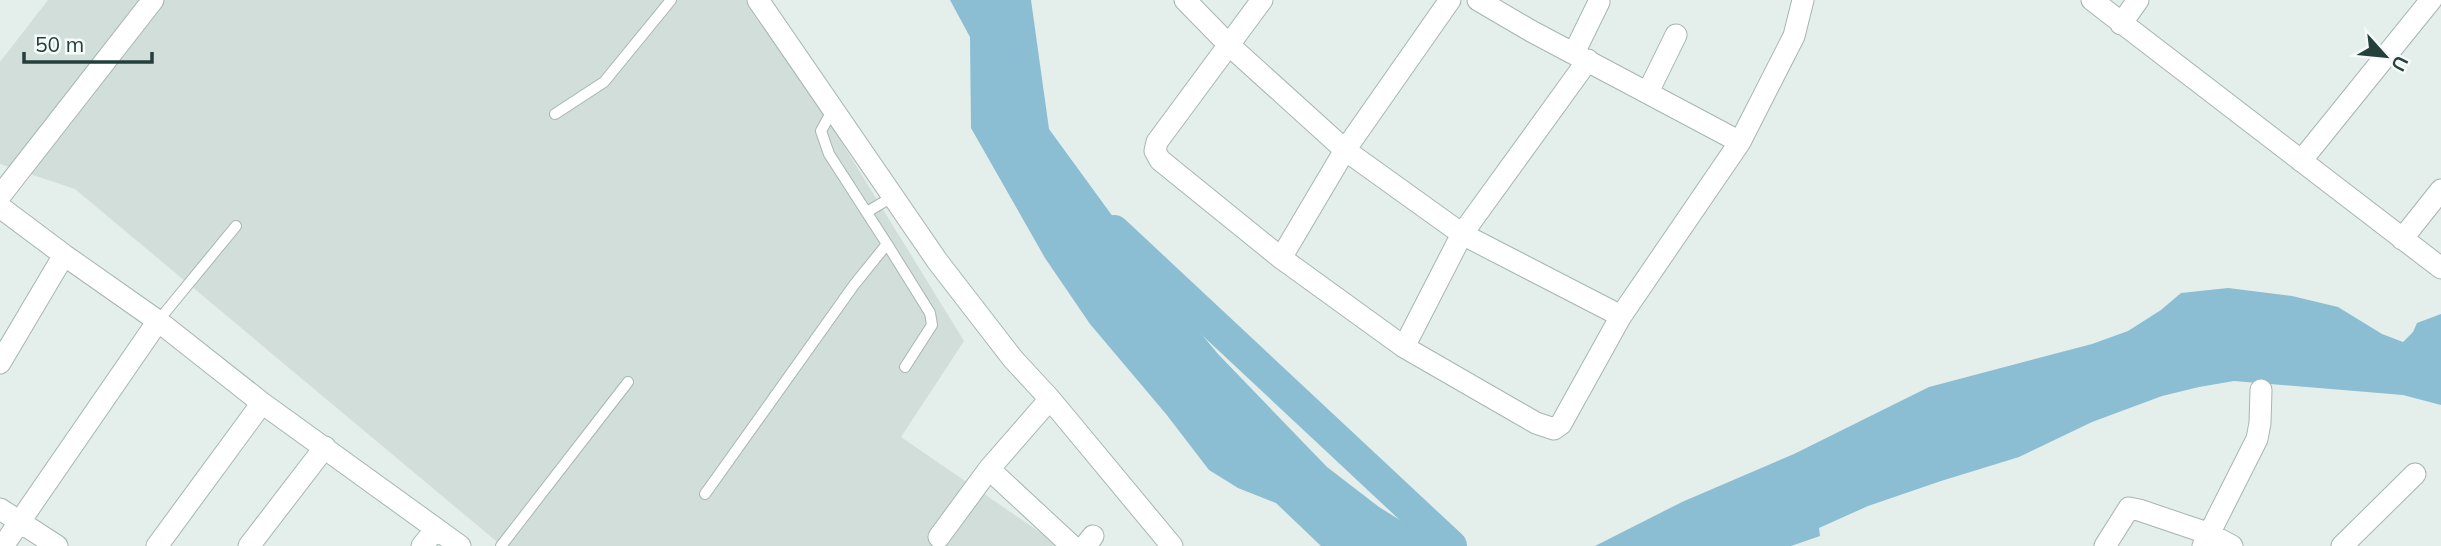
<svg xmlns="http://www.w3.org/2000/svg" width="2441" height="546" font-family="Mulish,sans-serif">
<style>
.built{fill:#d2deda}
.water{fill:#8bbdd3}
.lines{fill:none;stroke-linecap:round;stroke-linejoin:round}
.river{stroke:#8bbdd3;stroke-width:32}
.service-casing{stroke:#a6b6b3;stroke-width:12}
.minor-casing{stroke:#a6b6b3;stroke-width:23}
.service{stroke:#fff;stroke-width:10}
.minor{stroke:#fff;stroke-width:21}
</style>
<rect width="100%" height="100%" fill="#e4eeeb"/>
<path class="built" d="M48,0h706l210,341 -63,96 159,109h-558l-427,-357 -75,-25v-102z"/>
<path class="water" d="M950,0h81l18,129 129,177 40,48 109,113 52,40 37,23 33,16h-128l-45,-43 -38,-15 -29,-18 -43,-56 -76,-90 -45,-66 -74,-130 -1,-91z
M2228,288l64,8 46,11 44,27 21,8 10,-10 4,-9 24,-9v91l-38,-10 -169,-14 -35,6 -37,9 -70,26 -73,35 -78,24 -73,25 -49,22 1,8 -29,10h-196l87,-44 112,-48 135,-67 163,-43 36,-13 33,-21 20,-17z"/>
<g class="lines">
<path class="river" d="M1114,231l337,315"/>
<g class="service-casing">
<path id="service" d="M832,111l-11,20 8,23 58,90
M555,114l49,-32 67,-82
M867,212l25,-15
M158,321l78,-95
M705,494l149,-209 33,-41 43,69 2,12 -27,42
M501,546l127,-164"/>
</g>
<g class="minor-casing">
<path id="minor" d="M758,0l180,262 75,97 37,40 122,147
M1185,0l44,45 116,105 117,84 159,82
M1262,0l-105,142 -2,9 5,9 121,98 123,89 132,76 18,6 7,-5 60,-108 119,-174 54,-106 9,-36
M1478,0l53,31 209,111
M2092,0l349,268
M2121,24l17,-24
M1574,53l25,-51
M1648,92l28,-57
M2301,161l130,-161
M0,196l153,-196
M0,207l64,48 -64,108
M2402,239l39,-49
M64,255l94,66 104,82 198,143
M1281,258l64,-108 105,-150
M1404,347l58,-113 126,-174
M989,469l83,77
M0,509l57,37
M939,537l50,-68 61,-70
M3,546l155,-225
M157,546l105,-143
M249,546l76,-99
M422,546l14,-17
M1085,546l8,-10
M2105,546l24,-38 10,2 71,24 22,12
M2203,546l54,-107 3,-16 1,-33
M2342,546l73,-72"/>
</g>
<use href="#service" class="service"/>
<use href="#minor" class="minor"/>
</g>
<g transform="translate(2385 56) rotate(117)" stroke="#f5faf8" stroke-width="5" paint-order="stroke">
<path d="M0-5L12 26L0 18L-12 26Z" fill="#23403d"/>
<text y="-10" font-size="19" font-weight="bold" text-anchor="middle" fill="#23403d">U</text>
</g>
<path d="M24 52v10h128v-10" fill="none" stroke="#23403d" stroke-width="3.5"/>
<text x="35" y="52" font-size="21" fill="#23403d" stroke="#f5faf8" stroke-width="5" paint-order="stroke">50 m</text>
</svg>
